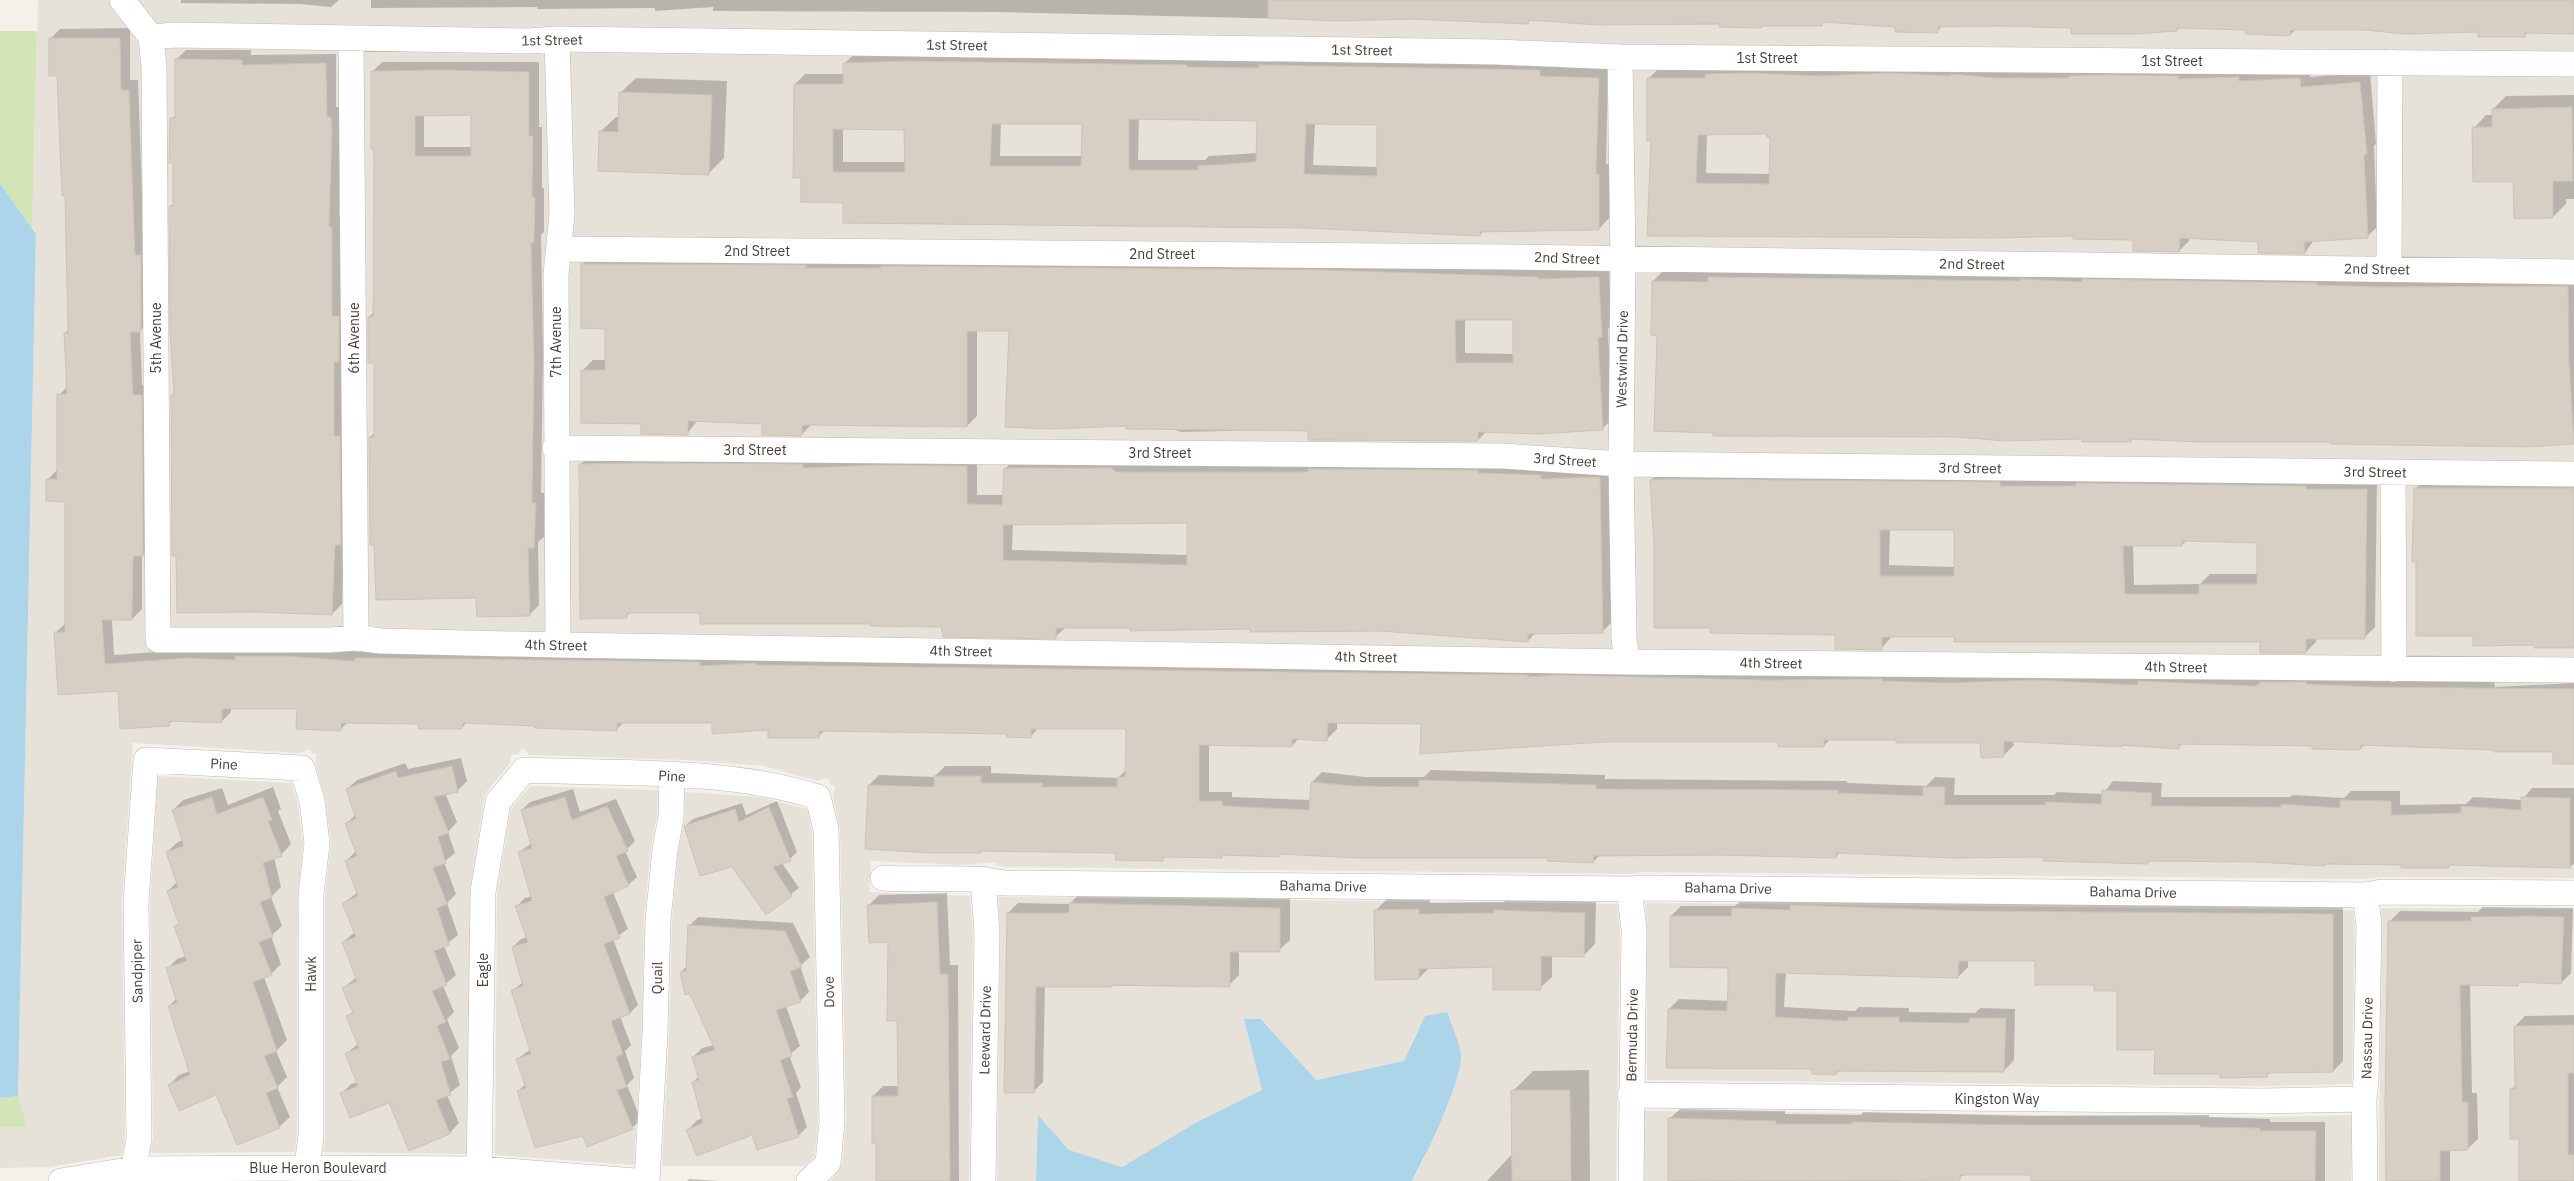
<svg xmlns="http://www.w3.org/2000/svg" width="2574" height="1181" font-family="'IBM Plex Sans',sans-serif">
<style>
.residential{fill:#e7e2d9}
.green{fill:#d3e4b7}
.water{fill:#add5ea}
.shadow{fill:#0003;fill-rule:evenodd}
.building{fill:#d7cec4;stroke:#cec3b5;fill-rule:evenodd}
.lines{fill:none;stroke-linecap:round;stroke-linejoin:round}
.street-casing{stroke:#c1bab1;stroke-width:26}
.street{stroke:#fff;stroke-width:25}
.labels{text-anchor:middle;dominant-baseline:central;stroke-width:4;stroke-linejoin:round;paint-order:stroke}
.street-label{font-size:14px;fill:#474139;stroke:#fff}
</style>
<rect width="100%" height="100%" fill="#f4f0ea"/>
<path class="residential" d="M38,0h2536v878l-192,-1 -18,2 -723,-7 -13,2 -623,-7 -9,-2v-3l-33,3 -92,-4 -2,31 101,4 3,37 -4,248h-138l11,-16 4,-44 -6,-292 -7,-32 2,-11 -5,-2 -2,-6 -10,3 -54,-15 -78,-6 -157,-5 -6,-7 -5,6 -7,1 -1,9 -23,27 -3,8 -14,90 -3,265 -144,-2 2,-16v-240l6,-55 -6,-42 -9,-33v-12l-4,-1 -2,-4 -10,4 -167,-10 -11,159 3,235 -3,18 -73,12 -49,1v-41l26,-1 -8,-30 18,-854v-8l-4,-6z
M158,776l134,7 6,22 5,38 -5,52 -1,240 -2,17 -145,1 3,-15 -3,-235z
M530,786l128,4 -1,25 -6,33 -7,70 -2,115 -8,132 -139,-10 2,-262 14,-84z
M685,792l74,5 48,12 5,22 6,290 -3,34 -10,11h-143l7,-132 3,-114 6,-67 7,-36z
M998,897l619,7 3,26 -4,251h-204l11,-19 38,-106 -14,-44 -22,4 -21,45 -89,19 -53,-61h-18l19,71 -66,32 -75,45 -53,-17 -31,-35 -2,66h-39l3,-248z
M1645,903l708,7 2,15 -3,159 -89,2 -616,-6v-151z
M2381,908l193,1v272h-195z
M1644,1111l619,6 89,-2 -1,66h-707z"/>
<path class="green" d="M0,31h37l-5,197 -32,-45z
M18,1096l9,31h-27v-29z"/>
<path class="water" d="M0,183l36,51 -18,862 -18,2z
M1447,1012c4,13 13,30 14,44 0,27 -35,100 -49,125h-376l2,-66 31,35 53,17 75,-45 65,-32 -18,-71h17l55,61 88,-19 21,-45z"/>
<path class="shadow" d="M181,0h158l-8,7 -31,-3 -119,-1z
M371,0h2203v33l-46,-1 -4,4 -45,-5 -183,-2 -6,6 -43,-6 -67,-2 -3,3 -178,-6 -56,2 -6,5 -112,-10 -4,4h-57l-3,2 -41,-4 -189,-4 -3,4 -117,-5 -74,2 -340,-8 -284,-1v-4l-58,4v-3l-118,1v-2l-166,1z
M130,28v52h8l6,166 7,74 -11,11 2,54h10l1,160 -11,11v53l-10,10h-20l2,36 84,-6 97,-2 68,5 3,-3 2128,31 1,7 79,-4v79l-20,-11 -189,-7 -5,5 -46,-4 -131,-2 -5,5 -165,-8 1,5 -10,10 -23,-13 -151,-3 -6,7 -45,-6 -356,-17 -86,-1v7l-10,10 -28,-1 -7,8 -83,-2v48h23v5l79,3 1,-18 10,-10 43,5h59l7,-7 174,5v4l242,2v2l79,3 9,-9 20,1 -1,17h100l3,-3 46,2 10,-13 49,2 -1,14h129l3,-2 51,3 7,-7h49v14l66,-1 7,-7 49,3 10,-12h42v76l-5,3h-64l-54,-3 -3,2 -230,-6h-68l-2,3 -103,-7 -205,-4 -4,5 -120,-3 -116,1 -7,7 -44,-6 -266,-4 -4,4 -55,-2 -2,3 -56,-1 -4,4 -45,-8 -134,-3 -2,3 -112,-67 10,-10 55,2 11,-11h46v7l127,5 8,-8 2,-43h-89l-8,9 -22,-3 -184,-3 -7,7 -105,-15h-89l-8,8 -80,-6 -69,-2 -5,6 -42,-5 -72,-1 -8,8 -41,-23h-68v5l-10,10 -48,-2 -4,4 -50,-34 -64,-57 11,-10v-123l-18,-21 10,-10 1,-74 9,-9 -3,-53 4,-4 -3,-134 -7,-121 -9,-35 10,-10z
M186,50h65v5l85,-1v53h5v14l-2,96h2l3,323 -2,64 -10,10 -160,-218 3,-4 -4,-186 3,-3v-41l-3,-43 5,-5v-54z
M855,53l694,8 1,6 58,1 -2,96h3v54l-10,11 -115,2 -4,4 -176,-8 -293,-2 -44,-1 -123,-22 -42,-25 -7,-93 10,-10h39l1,-11zM1139,118l120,1 -2,34 -48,3 -4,4h-67zM1001,122h82v34h-83zM1315,123h63v44l-65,-2zM843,128h62l1,34h-63z
M382,62h157v65h3v61h2v44l-3,3 2,119 -2,139h4l-1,44 -6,5 1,63 -10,10 -51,-19 -108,-159 6,-6v-69l-7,-45 5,-5 1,-164 -3,-76zM473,114l-1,33h-48v-32z
M2310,68v9l60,-5 6,71 -2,3 3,81 -10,10 -53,3 -9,13 -46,-13 -70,-2v3l-10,10 -45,-13 -59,-4 -426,1 3,-95 -4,-61 10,-10zM1768,132l3,3v39l-65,-1 1,-39z
M636,78l91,3 -3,77 -15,15 -109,-41 16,-15h4v-24z
M2574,95v104h-8v5l-13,13 -39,-36 -40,-53 12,-13h7v-6l13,-13z
M592,255l1017,12 2,58 -3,4 4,90 -10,10 -115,2 -9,9 -168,-11 -129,3 -12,-4 -42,-3 -117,-95h-33v86l-10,10 -155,-2 -10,10 -39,-11 -66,-2 -10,13 -44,-11 -60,-53 10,-10h13v-33l-24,-62zM1465,319h50v35l-50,-1z
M1663,271l911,5v168l-441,-6 -2,3 -47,-3 -426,-104 -5,-53z
M590,455l387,1v39h27l1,-26 10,-10 595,9 2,154 -10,10h-66l-8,9 -148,-11 -129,-2 -185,-1 -11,10 -113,-12 -241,-13h-70l-5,5 -46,-152zM1188,522v33l-176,-5 1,-27z
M1661,470l716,9 -2,148 -10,10h-49v5l-10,10 -44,-12 -307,-4h-63l-11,13 -45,-15 -125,-7 -56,-81 -4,-66zM1890,529h66l-1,38 -66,-2zM2188,539l71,3 -1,32h-48l-10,10 -66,1 -1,-40h49z
M2426,478h148v168l-100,-2v-9l-57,-74 -1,-73z
M461,758l6,23 -10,10 -12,2 12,29 -9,10 7,21 -11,9 12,32 -9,9 11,32 -14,11 12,29 -13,11 11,26 -7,7 12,29 -8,8 9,29 -13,10 12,28 -9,10 -41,16 -19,-47 -48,-9 9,-9 7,-2 -11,-29 12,-10 -11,-27 5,-5 -10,-23 14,-11 -14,-35 12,-10 -11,-29 14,-11 -12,-31 10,-10 -10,-27 10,-10 -9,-25 10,-9 48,-17 3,6z
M273,787l8,22 -3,2 13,33 -10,11 -7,2 7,30 -10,10 11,29 -11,10 10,28 -10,10 -7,3 23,63 -11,11 11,26 -10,10 13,30 -11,10 -62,-34 -48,-8 10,-10 11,-4 -21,-65 8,-8 -10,-29 10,-10 9,-3 -10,-29 4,-5 -12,-31 9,-9 -10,-30 11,-10 5,-2 -10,-30 10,-10 39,-12 6,17z
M573,789l7,23 36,-13 19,42 -10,10 12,26 -9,8 -15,7 15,37 -15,10 25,66 -8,8 -10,3 11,29 -6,6 9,27 -7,7 14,35 -9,8 -114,-37 8,-7 -9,-25 14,-10 -19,-58 11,-9 -10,-35 8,-8 6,-2 -10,-31 8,-8 7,-2 -13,-44 13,-9 -10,-33 8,-8z
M777,801l20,51 -7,7 -8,4 17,25 -33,25 -34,-48 -47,-39 8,-7 49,-16 4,12z
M947,893l3,72h8l1,216h-81l-5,-85 10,-10h16v-66l-10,-79 -20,-36 10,-10z
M1080,893l210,6v41l-11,10h-40v25l-10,10 -184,1 -2,96 -10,10 -25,-179 10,-10 52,1z
M1430,898v5l74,-1 3,-3 89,3 -1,42 -12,12 -31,-1v22l-12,11 -46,-22 -64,1 -11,11 -44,-67 12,-12z
M1743,898l600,6v157l-10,10h-62l-4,5 -46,-3 -65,-25 -38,-58 -22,-6 -59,-25 -69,1v7l-10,10 -172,-5 -2,35 71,4 4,-4 50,1v4l66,1 5,-5 35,1 -1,51 -10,11 -164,-1 -4,4 -22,-6 -145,-59 10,-10 50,2v-34l-58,-51 10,-10h54z
M2482,907l91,1 -2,65 -10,10 -40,-2 -4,3h-47l2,109h5l1,46 -11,10h-17v32h-64l4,-260 10,-10 78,1z
M698,917l95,6 17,34 -10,9 9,26 -9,9 -14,5 14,40 -11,9 12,32 -5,6 11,34 -9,9 -110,-6 8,-9 7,-3 -10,-36 6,-6 -6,-19 9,-9 12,-3 -33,-73 6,-6 2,-40z
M2574,1015v166h-54l1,-43 -10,-48 5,-5 -1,-59 10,-10z
M1589,1070l1,111h-103l26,-28v-62l20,-20z
M1680,1109l105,2v3l76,1 2,-3 168,4 178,-1v2l61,2v3h55v59h-225l-68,-7h-68l-5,5h-59v2h-231v-62z
M689,1179l32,2h-34z"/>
<path class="building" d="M1268,0h1306v34l-49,-1v4h-47v-5l-72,2 -42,-4h-73l-1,6 -45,-2 1,-4 -69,-2v3l-41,3h-65v-6l-72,-2 -61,1v6l-43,-1v-5l-73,-5v4h-60v2l-43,-1v-3l-121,1 -70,-5v4l-117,-5 -74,2 -69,-3z
M49,38h71l1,52h8l6,165h6v77h-11l3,63h9l1,161h-9l-1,4 -1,60h-30l3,44 82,-6 48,2v-4h50l70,5v-3l125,1 220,3v4l56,-3v2l772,10v2l27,-2 212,5 115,-1v2l64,2 88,-3 103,5 1,-4 117,5 5,-2v-2h46v2l69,3 199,2v75h-21v-12h-59v-2l-133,-5 -1,5 -48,-1v-3l-133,-2v5l-58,-4v2l-117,-6v16l-23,1 -1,-15h-84v-3h-72v7h-46v-5h-173l-185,12 1,-30 -93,-1 -1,18 -35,-2v8l-93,-2v56h23v5l87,4 2,-28 43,4 65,1v-7l177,5v4l242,1v3l85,3v-9h22l-1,18h101v-3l56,2 1,-14 50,3 -1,13 130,1v-3l59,4v-8l51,1v14l70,-2v-7l60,4v-13l49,1v70l-121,-3v3h-48v-3l-76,-1v2l-68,-4 -109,-1v3l-105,-3v-4l-89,1 -118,-5v5l-120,-3 -122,1 -1,7 -46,-2v-3h-190l-77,-4v3l-58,-2v3l-59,-1v4l-48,-1 1,-7 -135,-2v2h-48l-68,-4 3,-64 66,2v-11h47v7h61v4h75v-10h8l1,-48h-95v9l-24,-1v-3l-188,-3v7h-51v-8l-56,4v-11h-95v8l-82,-3v-2l-72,-3 -1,6h-44v-5l-77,-1v8l-45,-2 1,-20h-75v14l-53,-2 1,5 -50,3 -2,-38 -60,4 -4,-63h11v-130l-19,-1v-22h11v-85h10l-3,-61h4l-3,-137h-3l-5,-120h-8z
M175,59l67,1v5l84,-2 1,54h4l1,15 -3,95h3v89h7v46h-5v74h6l1,109h-6l-3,70 -78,-3 -77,1 -1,-57h-4l-1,-161h3l-4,-64 -1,-125h4v-43h-4l1,-45h5z
M904,61l283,4v2l72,1v-3l281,5v6l59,2 -3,96h3v56l-119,2v4l-176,-8 -461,-5v-20l-42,-1v-24h-8l1,-94h49v-21zM1129,119l128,2 -1,41 -58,4v4h-69zM992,124h90l-1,42h-91zM1306,124l71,1v51l-73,-2zM833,129l71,1 1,42h-72z
M442,70l87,2v64h4l-1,61h3l-1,46h-3l3,122 -2,138h4l-2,45h-6l2,68 -53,1 -1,-19 -100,2 -2,-55h-4l-1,-108h5v-74h-6v-46h5l1,-168h-3v-78zM471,115v41h-56v-40z
M1751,73l67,3 72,-3 61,3v-2l46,4h72v-2l44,-1 65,1v3l61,-2v4l61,-3 1,9 59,-5 7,72 -3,1 4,83 -64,4 1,12 -47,-1v-11l-78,-4 -1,14 -46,-1v-11l-60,-1v-3l-75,2 -351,-2 4,-95h-4v-63h58v-4zM1767,134v3h3l-1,47 -73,-1 2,-48z
M619,92l93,3 -3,80 -111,-4 1,-40 19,1z
M2572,107l1,74h-20v37l-39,1 -1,-37h-40l-1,-55h20v-18z
M581,264l225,1v3h75v-2l442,4 215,7v2l61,-2 3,60h-4l5,93 -64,4 -61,-2v9l-170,-1v-9l-182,-2v-3l-75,3 -46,-2 4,-96h-42v96l-157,-2 -8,1v10l-40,-1v-11l-74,-3v14l-47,-1v-10l-60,-1v-53h24v-41l-24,-1zM1455,320h58v43h-57z
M1708,277l312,4v-2l62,3v-3l234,4 1,2 60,2 191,-1 1,76 5,82 -48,3 -196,-3v-2h-130l-69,-3v3h-49v-3l-78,2 -46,-4 -245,-1v-3l-59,-2 3,-95 -6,-1 1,-54 56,1z
M641,463l162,1v4l76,-3 88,1v38l35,1 2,-37h107l5,4h192v-3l170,1v3l63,2v4l59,-2 3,156 -75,1v8l-148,-11 -130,1v-3l-120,2v-3h-74v11l-113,-2 -2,-10 -71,-1v-2h-170v-11h-73v5l-47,1 -1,-155zM1187,523v42l-184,-5v-35z
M1670,479l330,3v4h76v-3l230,3v3h61l-2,150h-59v14h-46v-11h-306v-5h-72v13l-47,-1v-14l-125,-2v-5h-56v-82l-4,-66zM1880,530h74v46h-72l-2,-1zM2182,541l75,2v41h-58v10h-74l-2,-48h59z
M2414,488h160v160h-40v-3l-61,1v-10h-57v-74h-4z
M452,766l6,26 -24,5 15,36 -11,4 8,26 -13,5 14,36 -10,4 12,37 -15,6 13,34 -15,6 14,31 -9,4 13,33 -9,3 10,33 -15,5 14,34 -41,17 -20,-48 -39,15 -10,-25 18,-7 -13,-33 14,-5 -13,-32 7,-3 -11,-25 15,-7 -15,-39 14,-5 -14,-34 16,-7 -13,-35 12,-5 -12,-33 11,-4 -10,-30 50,-18 2,7z
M212,797l5,17 46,-17 9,23 -4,1 14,35 -19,7 9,35 -12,4 13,35 -14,5 13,33 -19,7 24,69 -13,5 14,32 -12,5 14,35 -43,17 -21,-50 -37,16 -11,-26 22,-10 -22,-69 9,-3 -11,-35 21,-7 -13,-35 5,-2 -12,-33 11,-4 -12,-35 18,-6 -12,-36z
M565,797l7,23 35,-14 21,45 -12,5 13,30 -25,11 16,41 -16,6 26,70 -19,7 12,33 -7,3 11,30 -10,3 16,39 -46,18 -4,-11 -48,12 -18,-57 9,-3 -10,-29 15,-5 -20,-64 12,-4 -11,-39 16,-5 -13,-36 17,-5 -14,-49 14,-4 -11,-38z
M769,807l22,54 -18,6 19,29 -26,19 -34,-48 -32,9 -16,-50 51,-17 4,13z
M937,902l3,72h8l2,207h-74v-38h-4v-47h26l-1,-75h-10l1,-79 -19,1 -2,-38z
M1069,903l211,5v44h-50v35l-118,-2v2h-76l-2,106h-30l3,-180h62z
M1790,905l181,6 362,3v158l-66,1 1,4 -48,1v-4h-66l1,-24h-38v-59h-23v-6h-59v-24h-76l-1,17 -182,-5 -1,44 73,4v-4h51v5l70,1v-5h37l-2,54 -167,-1 -1,4 -24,-1v-5l-146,-1 2,-59 59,2 1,-22v-21l-58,-1v-51h61l1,-8 58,2z
M1419,909v5l75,-1v-3l91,3 -1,44 -43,-1v34h-48v-23l-74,2v10l-44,1 -1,-70z
M2530,916l34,1 -3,67 -43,-2v4l-58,-1 2,117h6v48l-28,1v30h-54l-1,-78 3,-182h83v-4z
M688,925l97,6 17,36 -12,4 11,31 -25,8 16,46 -12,4 13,37 -6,2 12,38 -42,13 -5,-15 -55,21 -11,-26 17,-7 -11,-41 7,-2 -7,-23 23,-7 -25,-56 -5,1 -5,-23 6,-1z
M2574,1025v48h-6v82h6v26h-55v-42h-9v-50h5l-1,-63z
M1511,1090h59l1,91h-59z
M1668,1118l108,3v3h76v-2l169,3h179v2l60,1v3h56l-1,50h-284v-6h-71v5l-292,1z"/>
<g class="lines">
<g class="street-casing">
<path id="street" d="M122,0l29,37
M151,37l3,30 4,573h171l27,-2 25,3 177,4 1069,17 947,8
M151,37l25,-2 353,6 28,-2 940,13 123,5 954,7
M351,38l5,600
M557,39l5,175 -6,61 2,370
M1620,57l3,203 -2,204 3,174 3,24
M560,249l948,8 1066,15
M2389,269l1,-207
M555,448l948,8 118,8 953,10
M2393,472l1,197
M883,878c39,3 83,-3 121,5l625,6 16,-1 720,7 17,-3 192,1
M1629,889l5,40 -3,252
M1630,1095l633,6 101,-2
M61,1181l73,-12 173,-1 174,1 154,12
M131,1181l8,-42 -3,-237 10,-142 156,8 10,33 5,42 -6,52v241l-6,45
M479,1181l4,-289 15,-90 26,-32c97,4 201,-2 294,27l8,32 6,293 -4,41 -19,18
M647,1181l8,-148 3,-113 7,-70 6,-33 1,-42
M983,1181l4,-248 -4,-54
M2365,1181l-1,-82 2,-18 3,-157 -4,-29"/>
</g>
<use href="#street" class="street"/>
</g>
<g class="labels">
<g class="street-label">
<text transform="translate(552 40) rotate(-1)">1st Street</text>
<text transform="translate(957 45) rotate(1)">1st Street</text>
<text transform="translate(1362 50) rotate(1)">1st Street</text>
<text x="1767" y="58">1st Street</text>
<text x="2172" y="61">1st Street</text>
<text x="757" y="251">2nd Street</text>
<text x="1162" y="254">2nd Street</text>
<text transform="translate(1567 258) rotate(2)">2nd Street</text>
<text transform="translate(1972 264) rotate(1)">2nd Street</text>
<text transform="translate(2377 269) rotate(1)">2nd Street</text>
<text transform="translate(156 338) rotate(-90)">5th Avenue</text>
<text transform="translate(354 338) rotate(-90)">6th Avenue</text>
<text transform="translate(556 342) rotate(-90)">7th Avenue</text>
<text transform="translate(1622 359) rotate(-89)">Westwind Drive</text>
<text x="755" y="450">3rd Street</text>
<text x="1160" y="453">3rd Street</text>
<text transform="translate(1565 460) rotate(4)">3rd Street</text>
<text transform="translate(1970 468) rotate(1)">3rd Street</text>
<text transform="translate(2375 472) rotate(1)">3rd Street</text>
<text transform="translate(556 645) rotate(1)">4th Street</text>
<text transform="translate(961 651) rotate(1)">4th Street</text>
<text transform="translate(1366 657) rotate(1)">4th Street</text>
<text transform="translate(1771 663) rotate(1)">4th Street</text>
<text transform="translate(2176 667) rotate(1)">4th Street</text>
<text transform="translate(224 764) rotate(3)">Pine</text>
<text transform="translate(672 776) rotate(3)">Pine</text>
<text transform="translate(1323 886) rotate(1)">Bahama Drive</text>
<text transform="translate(1728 888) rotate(1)">Bahama Drive</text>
<text transform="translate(2133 892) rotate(1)">Bahama Drive</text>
<text transform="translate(483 970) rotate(-90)">Eagle</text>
<text transform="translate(137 971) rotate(-91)">Sandpiper</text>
<text transform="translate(311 974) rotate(-90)">Hawk</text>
<text transform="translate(657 978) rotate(-89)">Quail</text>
<text transform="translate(829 992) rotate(-91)">Dove</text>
<text transform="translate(985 1030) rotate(-89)">Leeward Drive</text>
<text transform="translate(1632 1035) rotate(-89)">Bermuda Drive</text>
<text transform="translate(2367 1038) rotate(-89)">Nassau Drive</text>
<text x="1997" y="1099">Kingston Way</text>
<text x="318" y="1168">Blue Heron Boulevard</text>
</g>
</g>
</svg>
